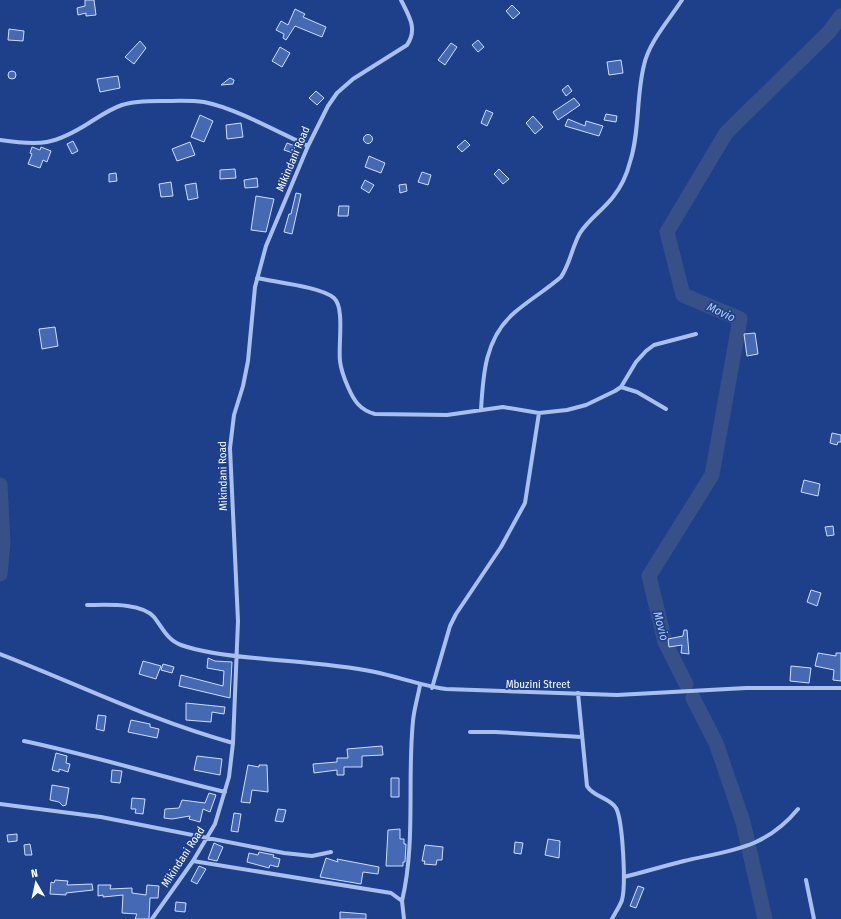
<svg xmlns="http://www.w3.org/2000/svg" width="841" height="919" font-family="'Fira Sans Condensed',sans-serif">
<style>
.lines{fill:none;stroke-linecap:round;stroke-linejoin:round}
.river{stroke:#385088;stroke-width:15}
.building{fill:#4669b3;stroke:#cfddf9}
.minor{stroke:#aac0ec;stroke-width:4}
.labels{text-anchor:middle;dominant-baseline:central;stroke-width:3.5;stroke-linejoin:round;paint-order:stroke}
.street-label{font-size:11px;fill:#fff;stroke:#1e408b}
.water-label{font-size:12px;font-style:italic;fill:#b6caf3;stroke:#1e408b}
</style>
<rect width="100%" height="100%" fill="#1e408b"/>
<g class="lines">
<path class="river" d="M0,485l3,58 -3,31
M686,684l-21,-42 -16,-66 63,-101 28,-156 -57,-24 -16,-63 59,-99 103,-101 12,-16
M693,698l23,45 27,79 22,97"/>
</g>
<path class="building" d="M85,0h9l2,15 -10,1v-3l-8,2 -1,-7 8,-2z
M512,5l8,8 -7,6 -7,-8z
M295,9l10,5 -2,3 23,10 -4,10 -27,-11 -9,14 -3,-2 1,-4 -8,-4 5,-9 7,4z
M9,29l15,2 -1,10 -15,-1z
M478,40l6,7 -6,5 -6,-7z
M140,41l6,7 -12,16 -9,-7z
M451,43l6,4 -12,18 -7,-5z
M280,47l10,6 -8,14 -10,-6z
M621,60l2,13 -14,2 -2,-13z
M8 75a4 4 0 1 1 8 0a4 4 0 1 1-8 0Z
M118,76l2,12 -20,4 -3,-13z
M230,78l4,2 -1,4 -12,1z
M568,85l4,6 -6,5 -4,-6z
M316,91l8,7 -7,7 -8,-7z
M574,98l6,7 -22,15 -5,-8z
M486,110l7,3 -6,13 -6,-3z
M606,114l11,2 -1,6 -12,-2z
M200,115l13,6 -9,21 -13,-5z
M533,116l10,11 -8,7 -9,-11z
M568,119l17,7 1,-5 17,5 -4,10 -34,-10z
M241,123l2,14 -16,2 -1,-14z
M363.5 139a4.5 4.5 0 1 1 9 0a4.5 4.5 0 1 1-9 0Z
M465,140l5,5 -8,7 -5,-5z
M73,141l5,10 -6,3 -5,-10z
M190,142l5,13 -18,6 -5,-12z
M287,143l8,3 -2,7 -9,-3z
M32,147l8,3 1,-3 10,4 -4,11 -4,-2 -3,8 -12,-4 4,-10 -2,-1z
M369,156l16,7 -4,10 -16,-6z
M235,169l1,9 -16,1v-9z
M499,169l10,10 -6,5 -9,-10z
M422,172l9,3 -3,10 -10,-3z
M116,173l1,8 -8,1v-8z
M257,178l1,9 -13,1 -1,-8z
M365,180l9,5 -5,8 -8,-5z
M171,182l2,14 -12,1 -2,-13z
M196,183l2,15 -10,2 -3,-15z
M406,184l1,7 -7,2 -1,-8z
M296,193l5,1 -9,40 -8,-2 5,-18h2z
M256,196l18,3 -8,33 -15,-2z
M339,206h10l-1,10h-10z
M55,327l3,19 -16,3 -3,-20z
M755,333l3,21 -11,2 -3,-22z
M832,433l9,2v7h-3l-1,3 -7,-2z
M804,480l16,4 -2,12 -17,-4z
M833,526l1,9 -7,1 -2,-9z
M811,590l10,3 -4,13 -10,-4z
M684,630h3l2,24 -8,-1 1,-8 -13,2 -1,-8 15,-3z
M818,653l18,3v-3h5v28l-8,-1 1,-10 -19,-4z
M208,658l7,3 17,1 -2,36 -51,-12 2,-11 42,11 1,-15 -17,-3z
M143,661l18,5 -5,13 -17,-5z
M163,664l11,3 -2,6 -11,-3z
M791,666l20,2 -2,15 -19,-2z
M186,703l39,4 -1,7 -12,-2 -1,10 -25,-2z
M98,715l8,1 -2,15 -8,-2z
M131,720l19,4v3l9,2 -2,9 -29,-6z
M382,746l1,9 -21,1v11h-18v8h-7v-5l-23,3 -1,-9 24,-2v-4h11l-1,-9z
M56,753l11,3 -1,7 4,1 -2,8 -9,-3v3l-7,-2z
M197,756l25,3 -2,16 -26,-5z
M248,765l11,2v-2h8l1,27 -16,-2 -2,13 -9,-1z
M112,770l10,1 -2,12 -9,-1z
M391,778h8v19h-8z
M52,785l17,3 -3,17 -3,1 -4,-4 -9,-2z
M209,793l7,2 -6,17 -7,-3 -3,13 -11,-3 1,-3 -18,3 -8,-1 1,-9 14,-1 3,-8 23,3z
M132,798l13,1 -2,15 -8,-1 1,-4h-5z
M278,809l8,1 -3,12 -8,-1z
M234,813l7,1 -3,18 -7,-1z
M400,829v10h4v5h2l-1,18h-2v4h-17l2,-36z
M17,834v7l-9,1 -1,-7z
M548,839l12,2 -1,17 -14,-3z
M515,842l8,1 -2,11 -7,-1z
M214,843l9,4 -6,14 -9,-2z
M30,844l2,11h-7l-1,-10z
M425,845l18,2 -1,13h-5l-1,5 -12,-1 1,-3h-3z
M259,852l15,3 -1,2 7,2 -2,8 -8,-2 -1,3 -22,-6 2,-9 9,2z
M326,858l12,4 -1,-3 42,8 -1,7 -15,-2 -2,12 -41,-7z
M199,866l7,3 -9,15 -6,-3z
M55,880l13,1 -1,4 25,-1 1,6 -27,3v2l-16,-1 1,-12 3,1z
M98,885h13l-1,4 22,-1v5l14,2 1,-10 12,1 -1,12h-8l-1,21h-14l2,-5 -15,-1 1,-18 -20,2v-2l-5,1z
M638,886l6,2 -8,20 -6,-2z
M176,902l10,1 -1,9 -10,-1z
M340,912l26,2v5h-26z"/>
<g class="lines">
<path class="minor" d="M0,140c41,6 54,5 89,-17 11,-7 21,-14 33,-18 12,-4 26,-4 39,-4 14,0 29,-1 43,1 31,6 74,30 104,44
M257,278c18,4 65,9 77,20 11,10 4,47 6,63 1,9 4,17 8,26 6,14 12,23 27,27l72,1 56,-8 36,6 28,-3 19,-5 29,-14 6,-4 15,-25 10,-11 8,-6 42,-11
M621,387l16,5 29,17
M481,410c2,-35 4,-72 33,-97 15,-13 32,-23 47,-36 9,-13 11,-30 19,-44 9,-14 23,-23 33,-36 8,-10 14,-23 17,-35 10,-31 6,-65 14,-97 5,-23 25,-45 38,-65
M87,605c18,0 54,-3 67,12 8,10 13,23 27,28 23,8 50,11 74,13 40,4 81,6 120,14 24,5 47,14 71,17l171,6 129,-7h95
M0,654c78,30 152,67 233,89
M432,688l18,-62 6,-12 45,-67 24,-44 14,-90
M578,693l9,93c6,11 22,11 29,22 7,13 10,77 6,92 -2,6 -7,13 -10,19
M470,732h25l87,5
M24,741c67,14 134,35 201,51
M0,804l101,13 183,36 28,3 19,-4
M193,861l198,32 11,8 2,18
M624,877c20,-5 40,-11 60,-16 47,-11 81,-12 114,-52
M806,880l8,39
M402,901c14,-59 5,-121 11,-180 1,-12 5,-24 7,-36
M152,919l41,-58 22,-37 14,-47 4,-34 5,-122 -8,-173 4,-33 9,-29 5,-25 7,-74 11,-41 42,-100 20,-40 9,-13 16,-14 54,-34c11,-16 2,-29 -6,-45"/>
</g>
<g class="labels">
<g class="street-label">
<text transform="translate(293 159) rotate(-67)">Mikindani Road</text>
<text transform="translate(223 476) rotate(-91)">Mikindani Road</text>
<text x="538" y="684">Mbuzini Street</text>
<text transform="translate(183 857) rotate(-57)">Mikindani Road</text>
</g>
<g class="water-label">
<text transform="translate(721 312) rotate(25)">Movio</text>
<text transform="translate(661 626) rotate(75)">Movio</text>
</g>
</g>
<g transform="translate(36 883) rotate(351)" stroke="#1e408b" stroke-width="3" paint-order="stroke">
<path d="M0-3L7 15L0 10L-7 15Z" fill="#ffffff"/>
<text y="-6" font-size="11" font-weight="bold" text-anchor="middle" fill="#ffffff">N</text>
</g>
</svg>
